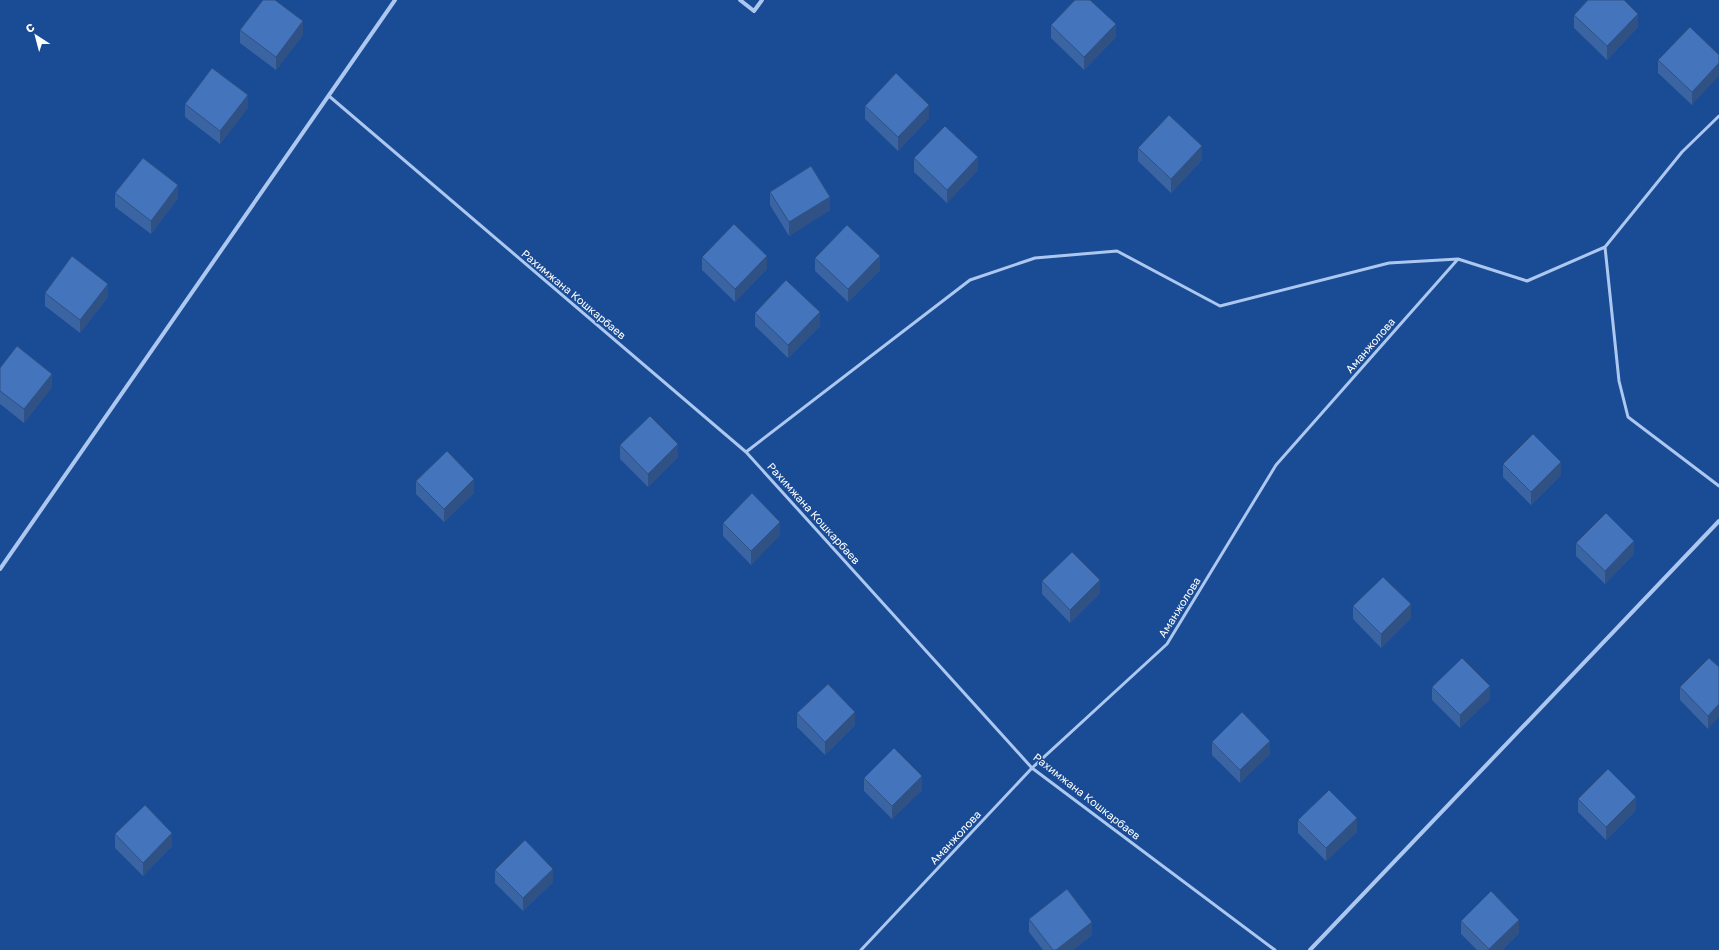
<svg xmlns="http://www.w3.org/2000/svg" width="1719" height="950" font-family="'Golos Text',sans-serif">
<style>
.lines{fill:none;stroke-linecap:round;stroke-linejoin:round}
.service{stroke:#acc8f0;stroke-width:3}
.minor{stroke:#acc8f0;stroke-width:4}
.wall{fill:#3a64a2}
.shaded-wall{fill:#2f5184}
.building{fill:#4374bc;stroke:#2f5184}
.labels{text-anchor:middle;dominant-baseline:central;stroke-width:3;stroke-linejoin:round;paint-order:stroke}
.street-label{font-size:11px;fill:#fff;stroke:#1a4b95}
</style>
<rect width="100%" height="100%" fill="#1a4b95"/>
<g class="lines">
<path class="service" d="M329,96l417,356 286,316 243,182
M1719,116l-37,36 -77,95 14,134 9,36 91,69
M746,452l224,-172 65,-22 82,-7 103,55 169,-43 69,-4 69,22 78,-34
M861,950l171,-182 135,-124 109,-179 182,-206"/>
<path class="minor" d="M740,0l14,11 8,-11
M0,569l395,-569
M1310,950l409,-429"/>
</g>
<path class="wall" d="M1574,15l64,12 -31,33 -33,-32z
M1051,25l65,12 -32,33 -33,-32z
M240,30l63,5 -27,35 -36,-27z
M1719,55l-27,50 -34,-32v-13z
M185,104l63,4 -28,36 -35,-27z
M865,106l64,12 -31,33 -33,-32z
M1138,148l64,12 -31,33 -33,-32z
M914,158l64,12 -31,33 -33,-31z
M770,192l60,18 -41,26 -19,-31z
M115,193l63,5 -27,36 -36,-27z
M702,257l65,12 -32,33 -33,-32z
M815,258l65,12 -32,32 -33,-31z
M45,293l63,4 -28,36 -35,-27z
M755,313l65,13 -32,32 -33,-32z
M0,368l52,19 -28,36 -24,-19z
M620,445l58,12 -30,30 -28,-28z
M1503,464l58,11 -30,30 -28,-28z
M416,481l58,12 -30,29 -28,-28z
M723,523l57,12 -29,30 -28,-29z
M1576,543l58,11 -29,30 -29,-28z
M1042,581l58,12 -30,30 -28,-29z
M1353,606l58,12 -30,30 -28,-29z
M1709,658l-1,71 -28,-29v-13z
M1432,687l58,12 -30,29 -28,-28z
M797,713l58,12 -30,30 -28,-28z
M1212,742l58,12 -30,29 -28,-28z
M864,778l58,12 -30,29 -28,-28z
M1578,799l58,11 -30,30 -28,-28z
M1298,820l59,12 -31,29 -28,-28z
M115,834l57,12 -29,30 -28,-28z
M495,870l58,12 -30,29 -28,-28z
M1029,919l63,16 -19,15h-30l-14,-18z
M1461,921l58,12 -17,17h-25l-16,-16z"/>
<path class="shaded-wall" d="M1638,14v13l-31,33v-14z
M303,21v14l-27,35v-13z
M1116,24v13l-32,33v-13z
M1719,63v13l-27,29v-13z
M248,95v13l-28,36v-13z
M929,105v13l-31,33v-14z
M1202,146v14l-31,33v-14z
M978,157v13l-31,33v-13z
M178,185v13l-27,36v-13z
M830,197v13l-41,26v-14z
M767,256v13l-32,33v-13z
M880,256v14l-32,32v-13z
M108,284v13l-28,36v-13z
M820,312v14l-32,32v-13z
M52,374v13l-28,36v-14z
M678,444v13l-30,30v-13z
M1561,462v13l-30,30v-13z
M474,479v14l-30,29v-13z
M780,522v13l-29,30v-14z
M1634,541v13l-29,30v-13z
M1100,580v13l-30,30v-13z
M1411,604v14l-30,30v-14z
M1490,686v13l-30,29v-13z
M1719,704v13l-11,12v-13z
M855,712v13l-30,30v-13z
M1270,741v13l-30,29v-13z
M922,776v14l-30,29v-13z
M1636,797v13l-30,30v-13z
M1357,818v14l-31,29v-13z
M172,833v13l-29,30v-13z
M553,869v13l-30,29v-13z
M1519,920v13l-17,17h-13v-1z
M1092,922v13l-19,15h-17z"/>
<path class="building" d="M263,0h12l28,21 -27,36 -36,-27z
M1075,0h15l26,24 -32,33 -33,-32z
M1588,0h36l14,14 -31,32 -33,-31z
M1690,27l29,28v8l-27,29 -34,-32z
M212,68l36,27 -28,36 -35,-27z
M896,73l33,32 -31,32 -33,-31z
M1169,115l33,31 -31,33 -33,-31z
M945,126l33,31 -31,33 -33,-32z
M143,158l35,27 -27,36 -36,-28z
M811,166l19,31 -41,25 -19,-30z
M734,224l33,32 -32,33 -33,-32z
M847,225l33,31 -32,33 -33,-31z
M72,256l36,28 -28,36 -35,-27z
M786,280l34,32 -32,33 -33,-32z
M17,346l35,28 -28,35 -24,-18v-23z
M650,416l28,28 -30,30 -28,-29z
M1533,434l28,28 -30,30 -28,-28z
M447,451l27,28 -30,30 -28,-28z
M752,493l28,29 -29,29 -28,-28z
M1606,513l28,28 -29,30 -29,-28z
M1072,552l28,28 -30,30 -28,-29z
M1383,577l28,27 -30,30 -28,-28z
M1462,658l28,28 -30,29 -28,-28z
M1709,658l10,9v37l-11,12 -28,-29z
M828,684l27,28 -30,30 -28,-29z
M1242,712l28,29 -30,29 -28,-28z
M894,748l28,28 -30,30 -28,-28z
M1608,769l28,28 -30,30 -28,-28z
M1329,790l28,28 -31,30 -28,-28z
M145,805l27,28 -29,30 -28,-29z
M525,840l28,29 -30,29 -28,-28z
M1067,889l25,33 -36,28h-3l-24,-31z
M1491,891l28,29 -30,29 -28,-28z"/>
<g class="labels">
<g class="street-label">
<text transform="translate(574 294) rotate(40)">Рахимжана Кошкарбаев</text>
<text transform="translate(1370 345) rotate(-49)">Аманжолова</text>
<text transform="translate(814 513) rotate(48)">Рахимжана Кошкарбаев</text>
<text transform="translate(1179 607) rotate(-58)">Аманжолова</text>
<text transform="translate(1087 796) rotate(38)">Рахимжана Кошкарбаев</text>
<text transform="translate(955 837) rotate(-47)">Аманжолова</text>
</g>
</g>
<g transform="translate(36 36) rotate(324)" stroke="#1a4b95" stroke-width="3" paint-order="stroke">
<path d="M0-3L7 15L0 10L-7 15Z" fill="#ffffff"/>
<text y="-6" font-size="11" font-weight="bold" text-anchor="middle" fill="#ffffff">С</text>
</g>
</svg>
